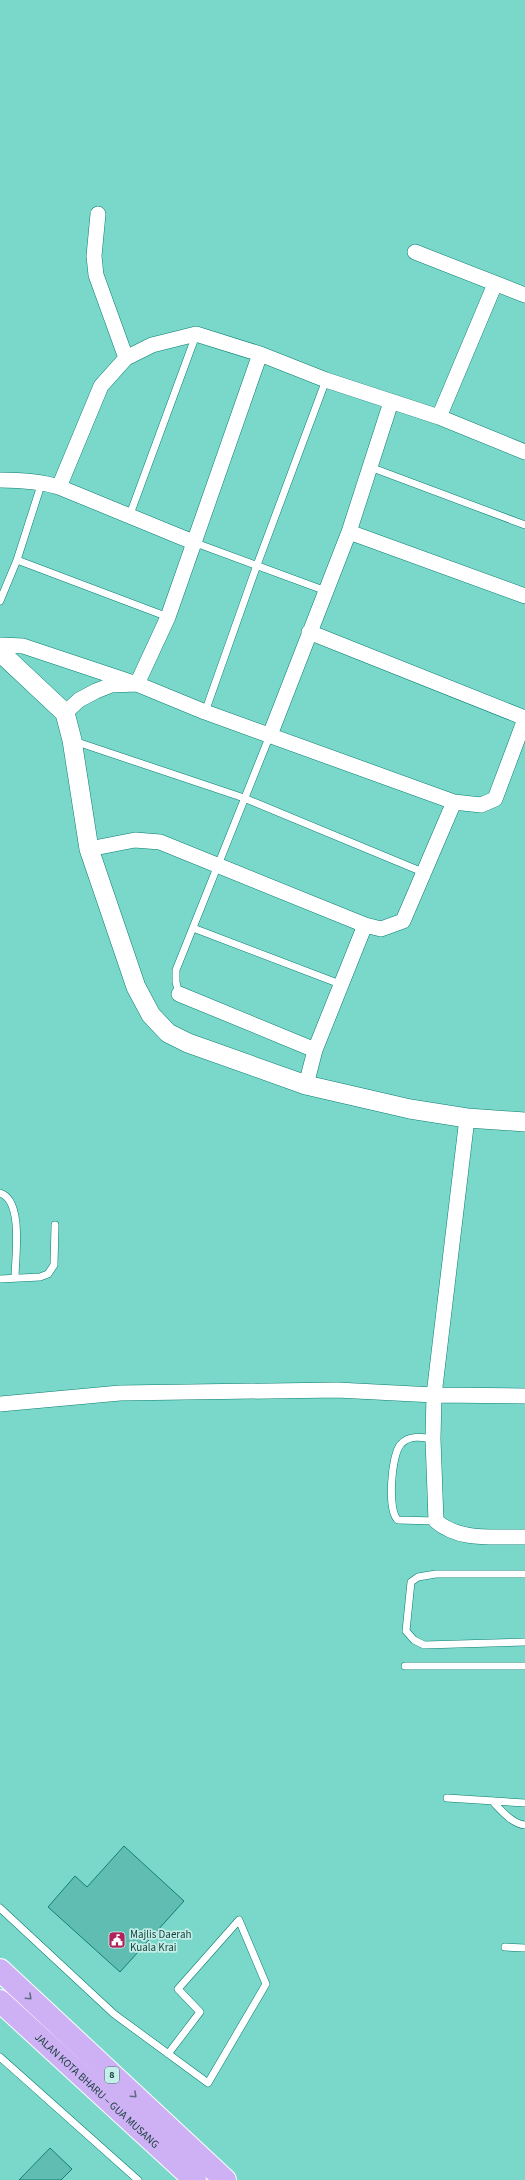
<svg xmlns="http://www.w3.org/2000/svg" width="525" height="2180" font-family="'Source Sans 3',sans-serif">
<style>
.building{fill:#5fbeb1;stroke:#108175}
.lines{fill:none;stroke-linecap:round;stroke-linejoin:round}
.service-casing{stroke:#097e72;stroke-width:8}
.minor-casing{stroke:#097e72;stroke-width:16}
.tertiary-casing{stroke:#097e72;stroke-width:20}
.trunk-casing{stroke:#fff;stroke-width:24}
.service{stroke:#fff;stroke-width:7}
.minor{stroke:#fff;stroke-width:15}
.tertiary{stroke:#fff;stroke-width:19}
.trunk{stroke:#ceb0f4;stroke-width:22}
.oneway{stroke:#606c84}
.labels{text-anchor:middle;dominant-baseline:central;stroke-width:3.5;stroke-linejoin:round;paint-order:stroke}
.shield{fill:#c3efe8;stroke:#4b746e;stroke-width:1}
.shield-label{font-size:10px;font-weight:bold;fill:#173f3a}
.poi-label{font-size:11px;fill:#173f3a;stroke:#c3efe8;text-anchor:start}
.street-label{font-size:11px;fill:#173f3a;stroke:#c3efe8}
</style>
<rect width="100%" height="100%" fill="#79d8ca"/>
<path class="building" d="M124,1846l60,55 -64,71 -72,-65 27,-31 12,11z
M50,2148l22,21 -11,11h-42z"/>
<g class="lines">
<g class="service-casing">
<path id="service" d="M370,467l155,58
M129,517l67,-182
M193,542l133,49
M17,560l25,-78
M0,601l17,-41 151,57
M205,712l52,-147 69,-185
M74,741l170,57 181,75
M193,928l147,56
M179,994l-3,-12v-12l94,-235
M0,1193c24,7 15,66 15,85
M0,1279l40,-2 8,-3 6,-9 1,-40
M433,1439c-11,-2 -24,-4 -32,5 -10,10 -14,67 -3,76l38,1
M525,1574h-89l-18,3 -7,5 -5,49 8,9 10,5 101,-3
M405,1666h120
M447,1798l78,5
M492,1801c9,9 20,23 33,24
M0,1908l114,106 94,69 58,-99 -27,-64 -61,69 22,23 -32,42
M505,1947l20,1
M0,2057l138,123"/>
</g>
<g class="minor-casing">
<path id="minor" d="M98,214l-4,42 2,19 30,83
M415,252l110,43
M439,417l56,-133
M0,480c21,0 39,1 59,7l134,55
M59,487l42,-101 25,-28 26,-13 44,-11 64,20 66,26 113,37 86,35
M349,532l176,64
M309,632l216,86
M0,645l23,1 114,38 31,-67 92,-263
M65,713l14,-13 17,-9 15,-6 26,-1 68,28 249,90 -51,119 -22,8 -16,-4 -205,-83 -25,-2 -46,9
M270,735l79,-203 42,-130
M454,802l27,3 14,-6 30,-80
M179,994l136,56
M306,1085l9,-35 50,-125
M467,1118l-33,277 -1,44 3,82c24,21 59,15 89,16
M0,1404l120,-11 217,-3 97,5 91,1"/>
</g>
<g class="tertiary-casing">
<path id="tertiary" d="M0,652l65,61 7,27 17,109 47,138 15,28 17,18 20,10 118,42 104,24 57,9 58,4"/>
</g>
<g class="trunk-casing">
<g id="trunk">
<path d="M0,1970l225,210"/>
<path id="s1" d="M0,2001l195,179"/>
</g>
</g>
<use href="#service" class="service"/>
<use href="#minor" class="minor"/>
<use href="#tertiary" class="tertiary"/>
<use href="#trunk" class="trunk"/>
</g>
<defs><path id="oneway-chevron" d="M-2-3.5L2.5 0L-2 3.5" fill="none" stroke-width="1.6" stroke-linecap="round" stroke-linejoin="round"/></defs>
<g class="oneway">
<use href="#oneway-chevron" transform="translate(29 1997) rotate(43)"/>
<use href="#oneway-chevron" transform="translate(134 2095) rotate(43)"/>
</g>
<defs>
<g id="civic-square" transform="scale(0.9)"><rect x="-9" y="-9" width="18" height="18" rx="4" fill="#b1245b" stroke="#c3efe8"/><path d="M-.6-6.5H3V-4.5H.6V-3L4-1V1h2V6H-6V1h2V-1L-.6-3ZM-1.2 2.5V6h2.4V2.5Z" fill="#fff"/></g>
</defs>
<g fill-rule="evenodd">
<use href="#civic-square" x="117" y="1940"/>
</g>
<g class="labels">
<rect class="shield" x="105" y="2067" width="14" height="16" rx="3"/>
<g class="shield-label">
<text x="112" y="2075">8</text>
</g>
<g class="poi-label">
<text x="130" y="1934">Majlis Daerah<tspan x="130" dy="13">Kuala Krai</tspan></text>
</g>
<g class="street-label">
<text stroke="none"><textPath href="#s1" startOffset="132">JALAN KOTA BHARU – GUA MUSANG</textPath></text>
</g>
</g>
</svg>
